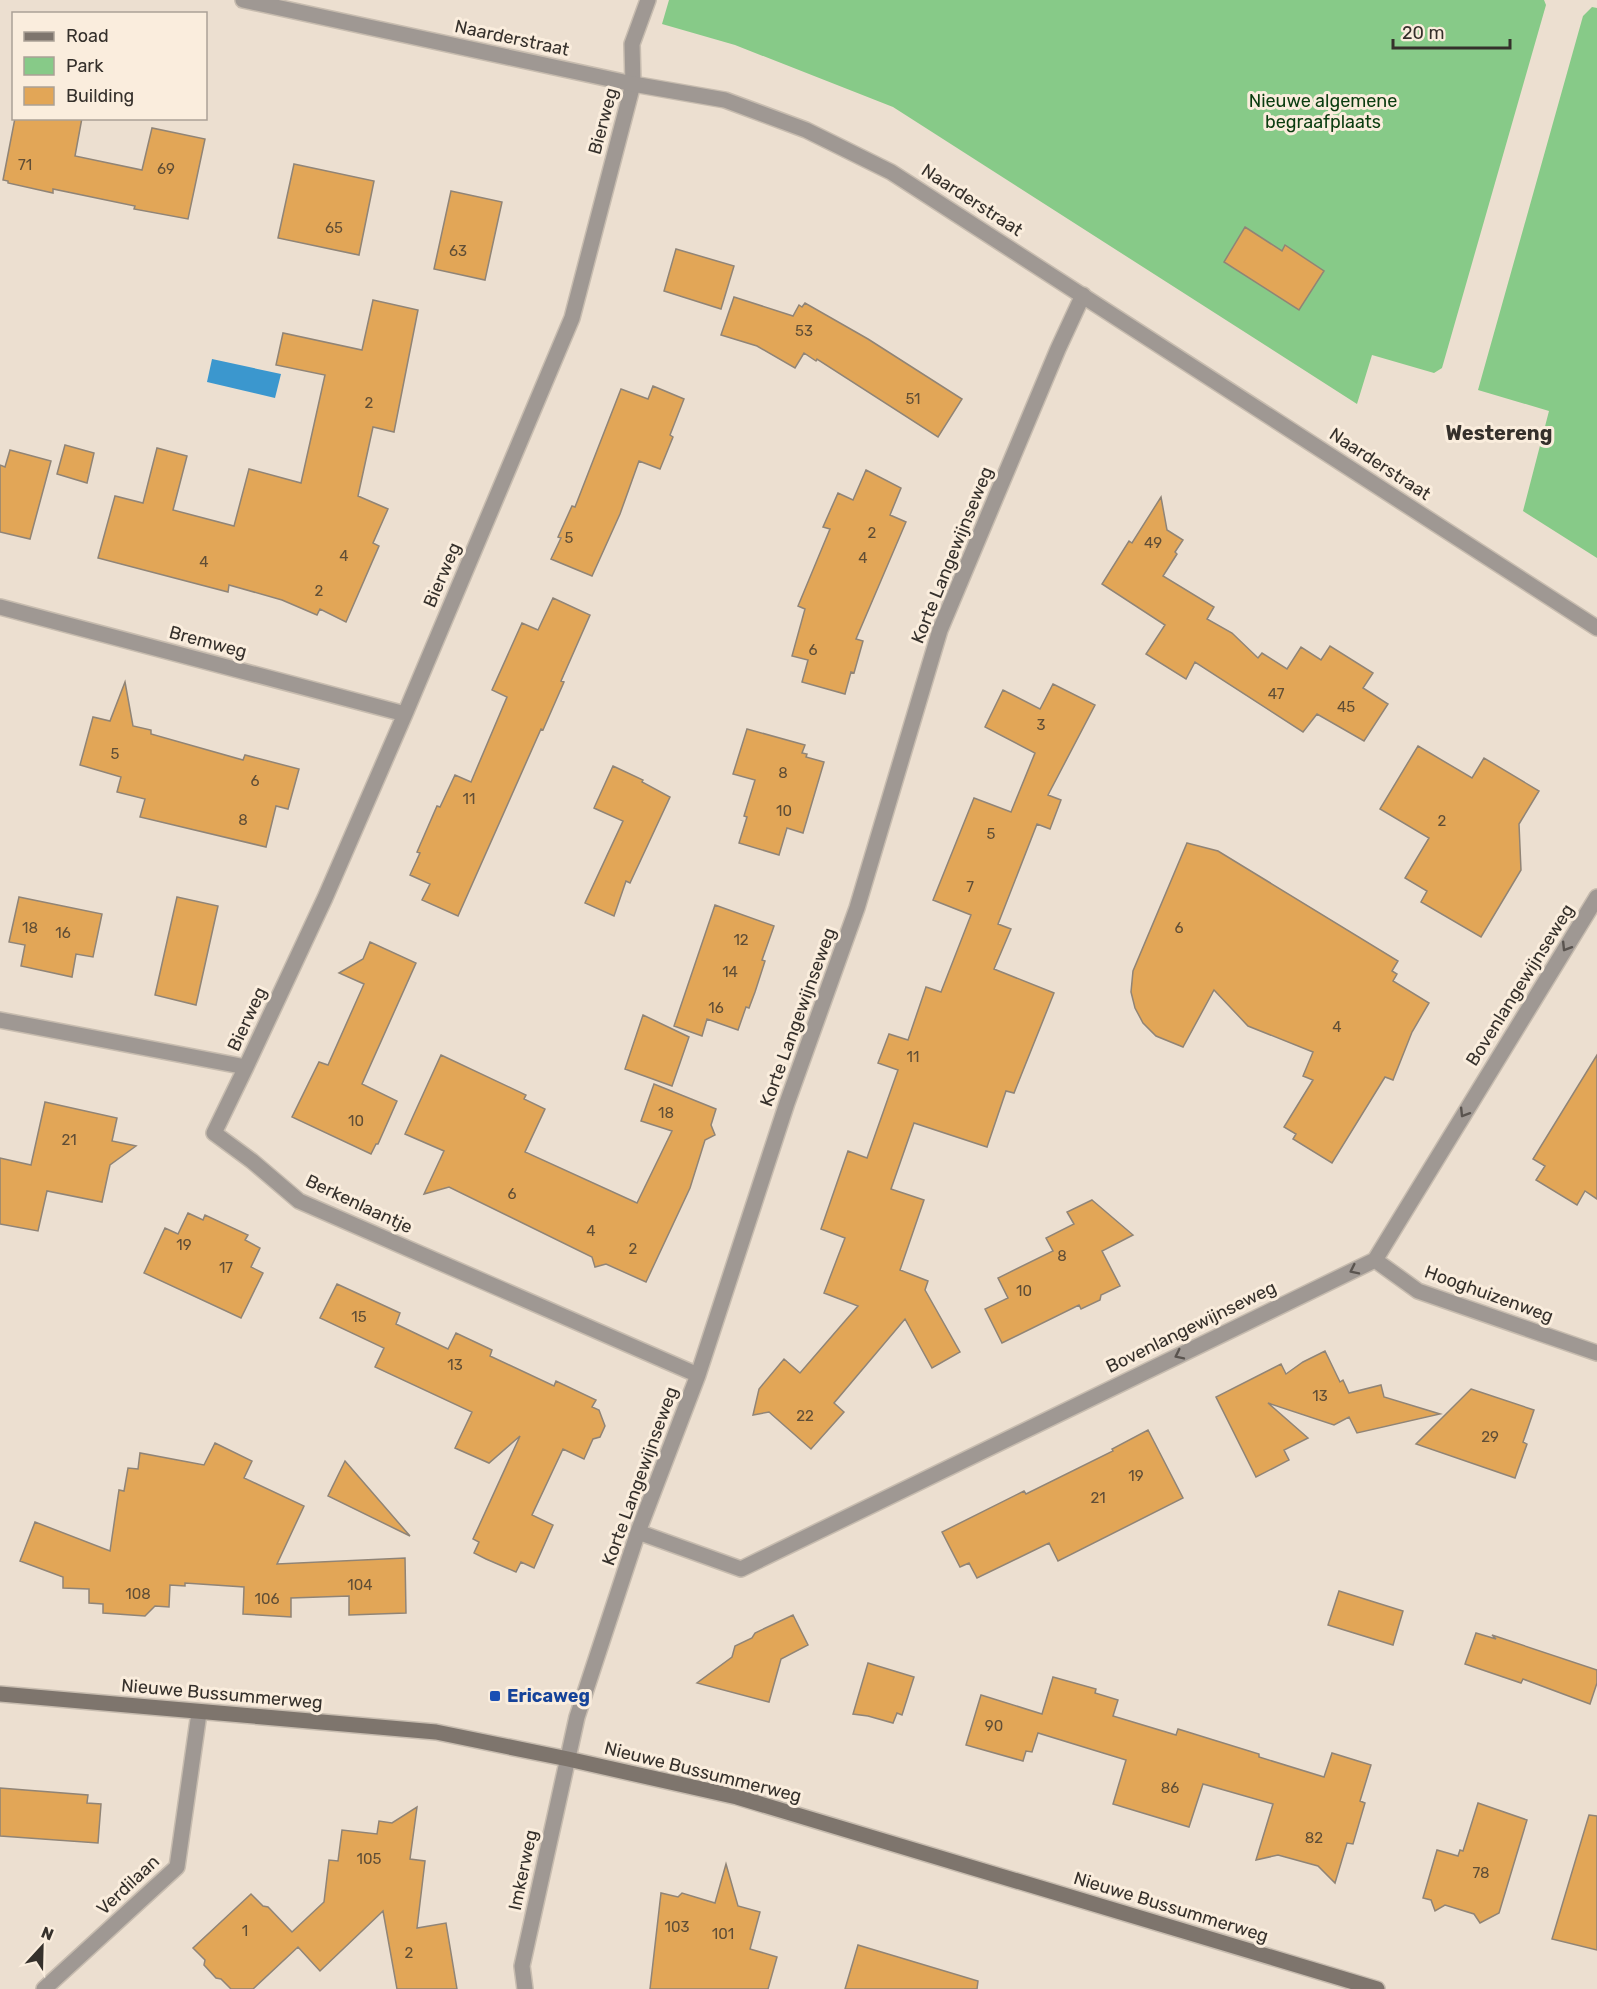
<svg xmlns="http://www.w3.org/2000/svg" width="1597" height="1989" font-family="Rubik,sans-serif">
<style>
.green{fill:#87ca88}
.water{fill:#3b97ce}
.building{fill:#e2a657;stroke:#908476;stroke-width:1.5}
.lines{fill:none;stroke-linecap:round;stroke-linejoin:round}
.minor-casing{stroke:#c7bcaf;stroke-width:18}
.tertiary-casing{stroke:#c7bcaf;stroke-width:18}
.secondary-casing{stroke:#c7bcaf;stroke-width:18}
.minor{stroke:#9f9893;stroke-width:15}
.tertiary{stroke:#9f9893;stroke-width:15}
.secondary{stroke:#7e756d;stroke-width:15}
.oneway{stroke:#5a544f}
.transit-dot{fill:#1a4fb4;stroke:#faeddd;stroke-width:2}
.labels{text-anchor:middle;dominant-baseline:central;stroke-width:6;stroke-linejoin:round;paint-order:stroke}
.number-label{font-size:15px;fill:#604e36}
.street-label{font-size:18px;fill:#35302b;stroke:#faeddd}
.park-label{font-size:18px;fill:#0a3c0f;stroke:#faeddd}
.transit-label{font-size:18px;font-weight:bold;fill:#164399;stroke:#faeddd;text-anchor:start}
.neighbourhood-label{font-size:20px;font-weight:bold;fill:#35302b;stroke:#faeddd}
</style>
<rect width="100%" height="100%" fill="#ecdfd0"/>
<path class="green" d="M669,0h875l2,5 -104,363 -8,5 -62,-18 -15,49 -464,-297 -158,-62 -73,-21z
M1592,7l5,1v550l-74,-47 26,-100 -71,-21 105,-374z"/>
<path class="water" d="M212,359l69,15 -6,24 -68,-16z"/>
<path class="building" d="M15,118h67l-7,38 67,14 10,-42 53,11 -17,80 -54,-10 1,-3 -82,-17v4l-45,-10v-2l-5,-1z
M294,164l80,17 -15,74 -81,-17z
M451,191l51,11 -17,78 -51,-11z
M1245,227l37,24 3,-6 39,26 -25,39 -75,-48z
M676,249l58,17 -13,43 -57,-18z
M734,297l59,19 6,-11 3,2 3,-4 63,36 94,60 -24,38 -121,-78 -1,2 -12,-8 -9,15 -38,-22 -36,-11z
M373,300l45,10 -24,122 -21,-5 -15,69 30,13 -15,34 6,3 -33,76 -26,-13 -3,6 -35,-15 -53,-15 -1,7 -130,-34 17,-62 28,7 14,-55 30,8 -14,54 61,16 15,-57 52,14 24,-108 -49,-10 7,-32 79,17z
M653,386l31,13 -14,36 3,2 -13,32 -21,-8 -19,53 -28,62 -41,-17 10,-21 -3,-1 14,-31 3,1 46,-118 27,10z
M65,445l29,8 -7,30 -30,-9z
M10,450l41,11 -21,78 -30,-7v-67l5,2z
M866,470l35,18 -11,27 16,7 -50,117 7,2 -9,32 -3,-1 -6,22 -43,-12 6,-22 -16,-4 13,-47 -7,-3 32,-77 -7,-2 15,-34 15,7z
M1161,497l6,33 16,10 -8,12 2,2 -14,22 51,31 -7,12 25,14 26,25 4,-5 25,16 14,-22 20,13 9,-14 43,27 -10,15 25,16 -24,37 -47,-27 -14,18 -108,-70 -9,17 -40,-25 19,-29 -63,-41 27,-43 3,2z
M553,598l37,17 -29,66 3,1 -21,48 -2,-1 -83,187 -36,-16 8,-16 -20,-9 10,-22 -3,-1 20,-46 3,1 15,-32 16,7 36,-85 -15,-7 30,-67 16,7z
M125,682l8,44 18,4v4l92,26 2,-5 54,14 -11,40 -12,-3 -10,41 -126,-30 5,-18 -28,-7 4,-15 -41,-12 13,-48 17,4z
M1053,684l42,21 -47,90 13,5 -11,29 -13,-5 -39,100 13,5 -17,40 60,24 -40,100 -8,-2 -19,56 -73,-24 -23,66 33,11 -24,70 28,11 -3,9 35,62 -28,16 -27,-49 -71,84 10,9 -33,37 -42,-37 -16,3 6,-26 25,-30 16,14 58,-67 -34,-13 21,-55 -24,-9 27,-78 19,7 31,-88 -20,-7 11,-29 19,6 18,-53 15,5 30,-77 -38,-15 41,-102 37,14 24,-59 -50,-26 18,-37 37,19z
M747,729l58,16 -3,8 5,1 -1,3 18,5 -21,71 -16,-5 -8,27 -40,-12 8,-26 -3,-1 11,-36 -22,-6z
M1418,746l54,32 12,-20 55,33 -20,33 2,46 -40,67 -60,-35 6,-11 -22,-13 24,-40 -49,-29z
M613,766l30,14 -1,2 28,15 -40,86 -4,-2 -12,35 -29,-13 38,-82 -29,-13z
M1187,843l31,8 180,110 -6,10 5,3 -4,7 36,22 -17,29 -19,48 -8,-3 -53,86 -39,-24 3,-5 -12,-7 29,-47 -10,-4 10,-24 -65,-26 -34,-36 -31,57 -27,-11 -13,-13 -8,-15 -4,-16 2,-21z
M19,897l83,17 -9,43 -17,-3 -4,23 -51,-11 4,-21 -16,-3z
M177,897l41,9 -22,99 -41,-10z
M715,905l59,21 -12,34 3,1 -10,31 -6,16 -3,-1 -8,23 -31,-11 -5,17 -28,-10z
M370,942l46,21 -54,121 35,17 -19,43h-2l-5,10 -79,-37 27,-55 9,3 36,-81 -25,-11 24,-14z
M643,1015l46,22 -17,49 -47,-17z
M441,1055l85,40 -2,4 21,10 -20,43 112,51 35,-72 -31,-10 13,-37 62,25 -5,16 4,10 -10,5 -15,48 -44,94 -40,-18 -11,3 -3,-10 -143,-70 -25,7 20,-43 -39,-17z
M1597,1055v144l-12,-8 -8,14 -41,-25 9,-14 -12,-7z
M45,1102l72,16 -5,23 24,5 -26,19 -8,37 -55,-11 -9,40 -38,-7v-66l31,7z
M1092,1200l41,35 -31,16 18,35 -19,9 -1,5 -19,9 -2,-4 -77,38 -17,-34 23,-11 -10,-20 55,-27 -7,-13 28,-14 -7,-12z
M188,1213l15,7 2,-5 43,20 -3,5 15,8 -9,19 12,6 -22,45 -97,-45 21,-45 13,6z
M337,1284l63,29 -4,11 52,25 8,-16 36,17 -2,6 64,30 2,-5 40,19 -4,7 7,3 6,16 -5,11 -7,2 -9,20 -21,-10 -31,66 21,10 -19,43 -13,-6 -5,10 -30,-13 -12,-6 5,-11 -6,-3 47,-103 -31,27 -34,-15 17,-36 -97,-45 9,-19 -64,-30z
M1325,1351l15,31 3,-2 6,13 32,-8 3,12 56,17 -83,19 -8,-16 -15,8 -66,-22 40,35 -24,12 5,10 -33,17 -40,-80 65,-33 5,10 17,-12z
M1471,1389l63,21 -11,32 4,2 -12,34 -99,-34z
M1148,1430l35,68 -125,63 -9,-18 -72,35 -8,-15 -9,4 -18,-35 82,-41 2,3 87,-43 -1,-2z
M215,1443l37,18 -8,17 60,28 -27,58 128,-6 1,55 -57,2v-19l-58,2v19l-48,-3 1,-27 -59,-4v3l-15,-1 -1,22 -14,-1 -10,10 -42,-3v-9l-14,-1v-14l-26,-1v-11l-43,-16 15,-39 75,29 9,-61 5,1 4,-23 10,1 2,-16 64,12z
M345,1461l65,75 -82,-40z
M1339,1591l64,20 -10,34 -65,-20z
M793,1615l15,30 -27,14 -12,43 -72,-19 35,-26 3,-11 17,-8 3,-5z
M1476,1633l20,6 -4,-4 105,35v13l-7,21 -67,-25 -2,4 -56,-19z
M868,1663l46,14 -12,38 -5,-2 -4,10 -25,-7 -15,-2z
M1053,1677l43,12 -1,4 23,7 -5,16 63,19 2,-6 81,25v3l65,20 8,-24 39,12 -11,36 5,2 -12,41 -6,-1 -12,40 -17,-17 -40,-11 -22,5 17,-56 -70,-20 -14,43 -76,-23 13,-44 -88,-27 -6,19 -6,-1 -3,10 -57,-16 15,-50 61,19z
M0,1788l88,7 -1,8 14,1 -3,39 -98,-7z
M1478,1803l49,17 -28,93 -19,10 -6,-9 -29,-9 -10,6 -4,-11 -8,-2 14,-48 21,6 2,-6 3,1z
M417,1807l-7,52 15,2 -8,67 29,-5 11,66h-60l-14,-78 -63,60 -22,-24 -45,42h-22l-10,-10 -5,-1 -12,-13 1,-5 -12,-12 58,-54 12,12 5,1 24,25 32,-30 5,-42 9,1 4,-31 35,4 2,-13 13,2z
M1589,1815l8,1v134l-45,-11z
M726,1864l12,42 22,6 -10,37 27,8 -9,32h-118l11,-96 17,4 4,-4 33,10z
M858,1945l120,36 -1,8h-132z"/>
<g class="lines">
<g class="minor-casing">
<path id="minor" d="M0,607l405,107
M0,1020l246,47 -32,66 38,28 47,40 399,174
M246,1067l79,-169 80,-184 167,-396 61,-234 -1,-40 16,-44
M1375,1260l43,31 179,62
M638,1532l103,37 634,-309 222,-363
M44,1989l133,-122 22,-154
M525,1989l-3,-23 55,-249 61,-185 60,-157 89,-272 70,-195 83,-278 118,-281 25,-54"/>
</g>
<g class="tertiary-casing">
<path id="tertiary" d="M243,0l390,84 92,16 81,30 85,42 706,456"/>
</g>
<g class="secondary-casing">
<path id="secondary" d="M0,1694l436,38 132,27 169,38 640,192"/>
</g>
<use href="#minor" class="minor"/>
<use href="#tertiary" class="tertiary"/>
<use href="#secondary" class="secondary"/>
</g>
<defs><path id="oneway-chevron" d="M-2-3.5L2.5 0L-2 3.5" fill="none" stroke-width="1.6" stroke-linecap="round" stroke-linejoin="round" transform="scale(1.5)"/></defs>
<g class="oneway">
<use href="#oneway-chevron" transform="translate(1566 947) rotate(122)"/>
<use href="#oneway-chevron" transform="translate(1464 1113) rotate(122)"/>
<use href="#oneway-chevron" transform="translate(1354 1270) rotate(154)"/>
<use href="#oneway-chevron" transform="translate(1179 1355) rotate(154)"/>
</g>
<rect class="transit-dot" x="489" y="1690" width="12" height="12" rx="3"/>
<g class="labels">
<g class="number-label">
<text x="25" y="165">71</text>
<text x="166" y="169">69</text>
<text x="334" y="228">65</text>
<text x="458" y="251">63</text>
<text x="804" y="331">53</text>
<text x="913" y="399">51</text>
<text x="369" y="403">2</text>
<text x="872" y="533">2</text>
<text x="569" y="538">5</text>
<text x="1153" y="543">49</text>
<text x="344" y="556">4</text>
<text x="863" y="558">4</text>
<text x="204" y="562">4</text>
<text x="319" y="591">2</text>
<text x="813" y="650">6</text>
<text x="1276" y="694">47</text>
<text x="1346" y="707">45</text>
<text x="1041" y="725">3</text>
<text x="115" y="754">5</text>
<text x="783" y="773">8</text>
<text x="255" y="781">6</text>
<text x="469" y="799">11</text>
<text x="784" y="811">10</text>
<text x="243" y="820">8</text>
<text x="1442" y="821">2</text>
<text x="991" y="834">5</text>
<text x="970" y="887">7</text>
<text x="30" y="928">18</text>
<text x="1179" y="928">6</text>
<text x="63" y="933">16</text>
<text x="741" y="940">12</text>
<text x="730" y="972">14</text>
<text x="716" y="1008">16</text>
<text x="1337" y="1027">4</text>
<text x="913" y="1057">11</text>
<text x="666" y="1113">18</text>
<text x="356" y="1121">10</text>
<text x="69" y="1140">21</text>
<text x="512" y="1194">6</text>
<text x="591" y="1231">4</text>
<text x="184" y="1245">19</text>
<text x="633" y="1249">2</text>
<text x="1062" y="1256">8</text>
<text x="226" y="1268">17</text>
<text x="1024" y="1291">10</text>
<text x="359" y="1317">15</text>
<text x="455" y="1365">13</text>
<text x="1320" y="1396">13</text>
<text x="805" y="1416">22</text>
<text x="1490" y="1437">29</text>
<text x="1136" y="1476">19</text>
<text x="1098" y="1498">21</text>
<text x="360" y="1585">104</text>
<text x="138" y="1594">108</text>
<text x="267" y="1599">106</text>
<text x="994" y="1726">90</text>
<text x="1170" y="1788">86</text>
<text x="1314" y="1838">82</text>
<text x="369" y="1859">105</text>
<text x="1481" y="1873">78</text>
<text x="677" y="1927">103</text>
<text x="245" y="1931">1</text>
<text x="723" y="1934">101</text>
<text x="409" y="1953">2</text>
</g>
<g class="street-label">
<text transform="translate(512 38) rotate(12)">Naarderstraat</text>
<text transform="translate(603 121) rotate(-75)">Bierweg</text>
<text transform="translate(972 200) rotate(33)">Naarderstraat</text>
<text transform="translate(1380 464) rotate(33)">Naarderstraat</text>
<text transform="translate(952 555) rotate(-68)">Korte Langewijnseweg</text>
<text transform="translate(442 575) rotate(-67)">Bierweg</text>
<text transform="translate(208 642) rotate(15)">Bremweg</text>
<text transform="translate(1520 985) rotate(-58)">Bovenlangewijnseweg</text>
<text transform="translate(798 1017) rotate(-70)">Korte Langewijnseweg</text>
<text transform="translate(247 1019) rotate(-65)">Bierweg</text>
<text transform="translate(359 1204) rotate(25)">Berkenlaantje</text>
<text transform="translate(1489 1294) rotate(20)">Hooghuizenweg</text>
<text transform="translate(1191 1327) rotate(-26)">Bovenlangewijnseweg</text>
<text transform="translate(640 1476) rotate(-70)">Korte Langewijnseweg</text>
<text transform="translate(222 1694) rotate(5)">Nieuwe Bussummerweg</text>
<text transform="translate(703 1772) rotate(14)">Nieuwe Bussummerweg</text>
<text transform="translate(523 1870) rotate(-78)">Imkerweg</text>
<text transform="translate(128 1885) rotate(-43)">Verdilaan</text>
<text transform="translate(1171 1907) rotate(17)">Nieuwe Bussummerweg</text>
</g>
<g class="park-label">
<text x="1323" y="101">Nieuwe algemene<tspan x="1323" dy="21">begraafplaats</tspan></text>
</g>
<g class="transit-label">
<text x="507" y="1696">Ericaweg</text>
</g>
<g class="neighbourhood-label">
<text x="1499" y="433">Westereng</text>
</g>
</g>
<rect x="12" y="12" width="195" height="108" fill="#faeddd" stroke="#aba196" stroke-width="1.5"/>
<rect x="24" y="32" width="30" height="9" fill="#7e756d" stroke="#aba196" stroke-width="1.5"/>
<text x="66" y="42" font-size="18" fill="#35302b">Road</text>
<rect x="24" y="57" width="30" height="18" fill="#87ca88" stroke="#aba196" stroke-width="1.5"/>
<text x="66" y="72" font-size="18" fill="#35302b">Park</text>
<rect x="24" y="87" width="30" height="18" fill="#e2a657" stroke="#aba196" stroke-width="1.5"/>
<text x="66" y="102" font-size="18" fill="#35302b">Building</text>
<g transform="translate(42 1947) rotate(22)" stroke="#faeddd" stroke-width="4.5" paint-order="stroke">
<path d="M0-4.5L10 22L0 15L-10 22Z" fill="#35302b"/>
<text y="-9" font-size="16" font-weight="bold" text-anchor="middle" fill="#35302b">N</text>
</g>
<path d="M1393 39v9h117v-9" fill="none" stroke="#35302b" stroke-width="3"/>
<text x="1402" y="39" font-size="18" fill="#35302b" stroke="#faeddd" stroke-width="4.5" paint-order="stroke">20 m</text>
</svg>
